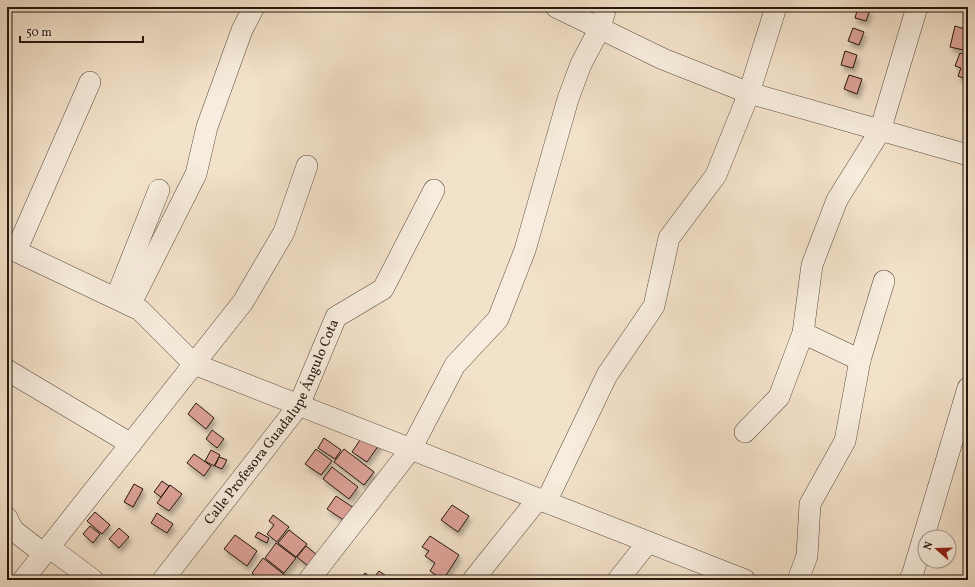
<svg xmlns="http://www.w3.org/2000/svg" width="975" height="587" font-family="Vollkorn,serif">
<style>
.building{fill:#dda298;stroke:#25170e;filter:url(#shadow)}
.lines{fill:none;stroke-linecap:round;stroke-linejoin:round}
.minor-casing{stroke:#584a3d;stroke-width:22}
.minor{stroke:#f7ecdd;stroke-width:21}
.labels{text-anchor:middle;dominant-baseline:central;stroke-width:3;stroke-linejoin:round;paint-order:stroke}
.street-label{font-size:14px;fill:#25170e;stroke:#f7ecdd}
</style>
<defs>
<filter id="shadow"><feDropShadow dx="2.5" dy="4.5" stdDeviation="2" flood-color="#0004"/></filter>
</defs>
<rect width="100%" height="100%" fill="#f3e2ca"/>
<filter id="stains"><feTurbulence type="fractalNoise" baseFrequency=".005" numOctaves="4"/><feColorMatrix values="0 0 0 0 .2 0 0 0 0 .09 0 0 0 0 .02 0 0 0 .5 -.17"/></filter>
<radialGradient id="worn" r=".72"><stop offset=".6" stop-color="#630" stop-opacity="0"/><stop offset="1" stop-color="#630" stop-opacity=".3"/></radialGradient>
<path class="building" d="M858,7l12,3 -4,11 -11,-3z
M955,26l13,4v21l-18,-4z
M853,28l11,4 -5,13 -11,-4z
M845,51l12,4 -4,13 -12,-3z
M960,53l8,3v16l-2,7 -8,-3 3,-8 -6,-2z
M849,75l13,4 -5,15 -13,-5z
M196,403l18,15 -8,11 -18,-15z
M212,430l12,9 -7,9 -11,-9z
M366,431l15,11 -14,20 -15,-10z
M324,438l17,12 -6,9 -17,-11z
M316,449l16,12 -11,14 -16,-11z
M344,449l30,23 -10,13 -30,-23z
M211,450l9,5 -6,11 -9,-5z
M194,454l17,12 -7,10 -17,-13z
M219,457l8,3 -5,9 -7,-3z
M332,467l26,20 -9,12 -26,-20z
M162,481l7,5 -8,11 -7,-5z
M134,484l9,5 -10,18 -9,-5z
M170,485l12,9 -13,17 -12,-8z
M336,496l18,12 -9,13 -18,-12z
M452,505l17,11 -11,16 -17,-12z
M95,512l15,13 -8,9 -15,-13z
M157,513l16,11 -6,9 -16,-10z
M273,515l16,12 -12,15 -10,-8 7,-9 -5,-4z
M90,526l10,8 -7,9 -10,-9z
M119,528l10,9 -10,11 -10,-9z
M289,530l18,14 -11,13 -18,-14z
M258,532l11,6 -2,5 -12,-6z
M235,535l22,16 -10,15 -23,-17z
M430,536l29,19 -16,25 -13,-9 5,-8 -10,-7 4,-5 -7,-4z
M276,543l20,15 -12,15 -19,-15z
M306,546l16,13 -9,11 -16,-13z
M263,558l23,18 -3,4h-23l-8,-7z
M379,571l13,9h-32l5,-7 8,6z"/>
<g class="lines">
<g class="minor-casing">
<g id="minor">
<path d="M556,7l107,52 86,34 219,62"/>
<path d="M7,247l133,63 54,54 551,216"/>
<path d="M16,251l74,-169"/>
<path d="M116,298l43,-108"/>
<path d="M130,305l66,-131 11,-47 35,-97 12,-23"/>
<path d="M803,333l57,27"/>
<path d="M7,370l124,74"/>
<path d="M745,432l34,-35 24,-64 9,-68 25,-65 43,-69 37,-124"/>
<path d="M546,502l61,-127 47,-69 15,-68 47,-63 33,-82 27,-86"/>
<path d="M7,518l6,12 31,24"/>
<path d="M49,547l44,33"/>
<path d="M23,580l220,-278 41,-70 23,-66"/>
<path id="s1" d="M163,580l136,-175 37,-88 47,-28 51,-99"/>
<path d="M309,580l102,-131 44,-84 43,-46 27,-69 43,-151 13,-35 19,-36 6,-21"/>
<path d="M473,580l65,-81"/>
<path d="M618,580l30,-38"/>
<path d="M798,580l9,-24 3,-52 35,-63 15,-81 24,-79"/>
<path d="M909,580l3,-4 56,-188"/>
</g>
</g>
<use href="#minor" class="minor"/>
</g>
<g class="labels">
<g class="street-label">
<text stroke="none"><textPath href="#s1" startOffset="193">Calle Profesora Guadalupe Ángulo Cota</textPath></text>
</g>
</g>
<rect width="975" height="587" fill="none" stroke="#f3e2ca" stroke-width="24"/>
<rect x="8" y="8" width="959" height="571" fill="none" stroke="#25170e" stroke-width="2"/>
<rect x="12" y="12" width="951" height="563" fill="none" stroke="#25170e"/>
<g transform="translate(937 549) rotate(290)"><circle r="19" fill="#f7ecdd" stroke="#a3978a"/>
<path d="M0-3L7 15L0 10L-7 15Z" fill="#8f2418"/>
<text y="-6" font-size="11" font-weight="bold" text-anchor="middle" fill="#25170e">N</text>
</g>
<path d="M20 36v6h123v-6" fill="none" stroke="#25170e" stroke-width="2"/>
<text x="26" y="36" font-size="12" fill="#25170e" stroke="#f7ecdd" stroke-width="3" paint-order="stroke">50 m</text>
<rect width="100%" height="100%" filter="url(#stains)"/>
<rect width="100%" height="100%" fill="url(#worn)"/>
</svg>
